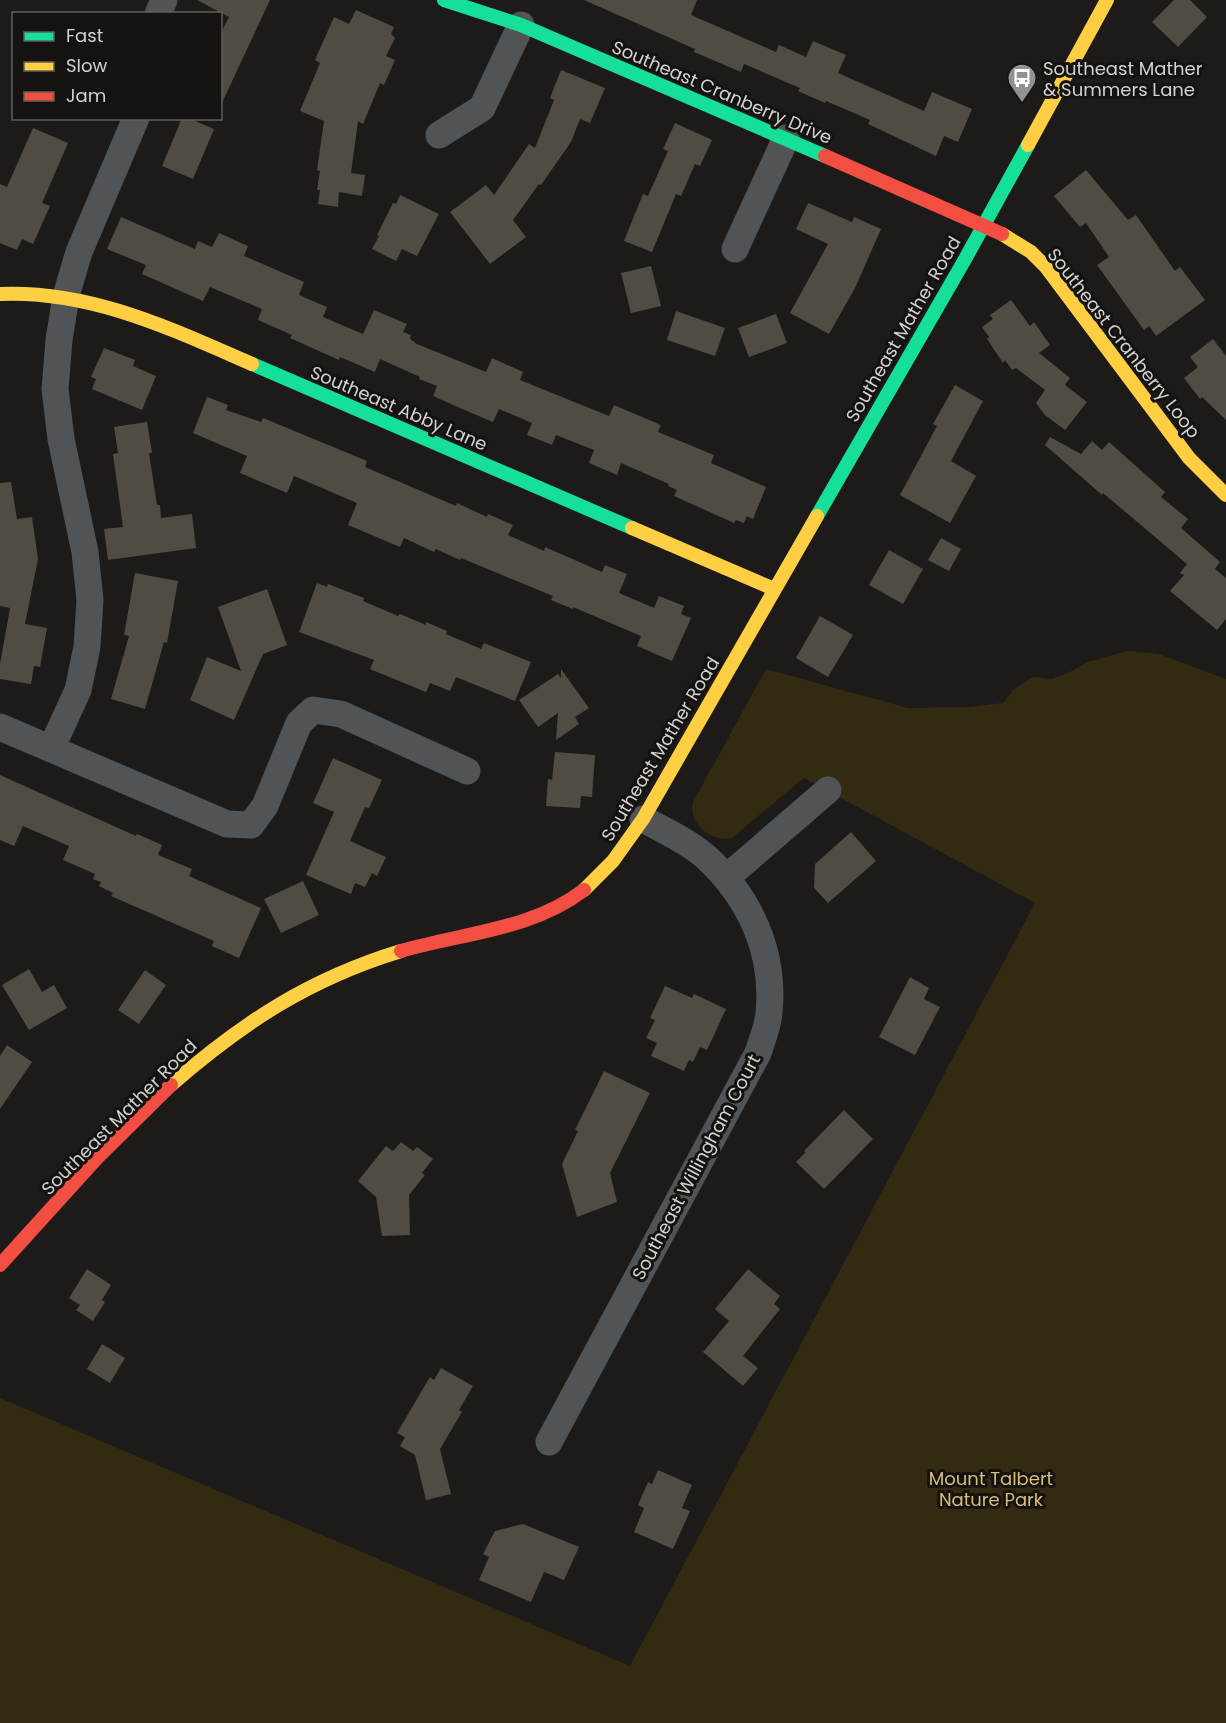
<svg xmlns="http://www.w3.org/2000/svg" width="1226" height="1723" font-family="Poppins,sans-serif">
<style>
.green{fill:#322a11}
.building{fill:#504c43}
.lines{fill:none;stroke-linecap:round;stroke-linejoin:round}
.street{stroke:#505456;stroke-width:27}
.fast{stroke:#16e098;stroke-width:14}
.slow{stroke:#ffcf43;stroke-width:14}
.jam{stroke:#f24e42;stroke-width:14}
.labels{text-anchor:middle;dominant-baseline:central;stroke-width:6;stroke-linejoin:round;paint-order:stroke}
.poi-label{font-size:18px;fill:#d3d2d0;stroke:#14130f;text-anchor:start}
.street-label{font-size:18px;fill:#d3d2d0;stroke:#14130f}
.park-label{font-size:18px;fill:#d6be78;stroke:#14130f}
</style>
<rect width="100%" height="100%" fill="#1c1b19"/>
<path class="green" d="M1127,651l32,3 67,25v1044h-1226v-325l630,268 405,-763 -231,-125 -72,60c-21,5 -44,-14 -39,-36l73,-133 142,39 59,-1 36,-4 10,-13 20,-13 18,2 17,-6 19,-11z"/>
<path class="building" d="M197,0h73l-50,107v-72l9,-18z
M584,0h113l-6,15 85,37 3,-7 27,12 7,-16 33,14 -8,18 86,38 8,-19 40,17 -14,33 -14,-6 -8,20 -68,-32 2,-4 -44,-19 -1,2 -27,-12 2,-3 -56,-24 -3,8 -47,-20 1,-3z
M1174,0h16l17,17 -29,30 -26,-25z
M356,10l38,17 -3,7 4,4 -9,18 9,4 -11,25 -4,-2 -17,41 -5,-3 -7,52 14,2 -3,21 -23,-4 -1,15 -20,-3 2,-14h-3l3,-19 -3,-1 7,-49 -24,-10 20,-48 -5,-3 19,-43 15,7z
M561,70l44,18 -15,35 -10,-4 -9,23 -30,43 -2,-1 -26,36 13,17 -36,27 -40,-52 36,-27 8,10 35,-51 6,4 19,-48 -4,-2z
M182,118h6l26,11 -21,50 -31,-13z
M675,123l37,17 -12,26 -5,-2 -14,32 -5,-2 -24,58 -28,-11 19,-47 5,2 20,-45 -5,-2z
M33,128l35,15 -26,60 8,3 -17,38 -11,-5 -5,11 -17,-7v-59l7,3z
M1086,170l42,50 8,-5 39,56 5,-4 25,33 -49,36 -7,-10 -5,4 -47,-65 12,-8 -23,-34 -6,4 -26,-31z
M400,195l39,19 -22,42 -15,-7 -6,12 -24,-12 7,-13 -2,-1 16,-32 3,1z
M808,203l44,19 2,-5 27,12 -26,59 -26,46 -39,-21 38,-69 -32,-15z
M121,217l74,32 3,-8 14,6 7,-14 29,13 -4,10 60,26 -5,13 28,12 -4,10 40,17 11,-24 33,14 -4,8 8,3 -1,4 7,5 69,28 6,-14 31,14 -3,8 89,36 5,-11 47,20 -3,7 56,23 -3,8 55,24 -13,32 -6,-3 -3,7 -8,-3 -2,3 -60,-27 3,-6 -9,-4 1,-2 -48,-21 -4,12 -28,-12 5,-13 -38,-15 -4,10 -25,-10 5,-12 -33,-14 -6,13 -24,-10 -36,-16 4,-10 -18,-7 1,-2 -40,-18 -5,13 -35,-15 -1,3 -49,-22 2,-3 -34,-15 4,-11 -52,-22 -7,14 -61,-27 4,-9 -39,-16z
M651,266l10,40 -30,7 -10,-40z
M1011,300l19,26 4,-4 16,23 -11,8 31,25 -5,7 22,17 -22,28 -20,-15 -9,-12 9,-13 -29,-22 -4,2 -7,-10 -2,3 -16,-24 2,-2 -7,-10 11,-8 -3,-4z
M676,311l49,17 -10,28 -48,-16z
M776,314l11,29 -38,14 -11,-29z
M1213,339l13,17v64l-24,-23 -2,2 -16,-21 14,-11 -8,-10z
M104,348l31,12 -2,6 23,10 -14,34 -50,-21 4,-10 -5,-2z
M955,385l28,16 -32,60 25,15 -26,47 -50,-28 37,-69 -4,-2z
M207,397l21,8 -2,5 35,12 2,-4 104,43 -2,6 91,39 1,-3 30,14 1,-3 25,11 -5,10 36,16 1,-4 57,25 3,-7 22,9 -8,19 35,15 5,-12 25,10 -3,8 10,4 -19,43 -35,-15 4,-10 -68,-29v2l-22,-9 2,-4 -92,-38 -1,2 -24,-11 -2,3 -30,-14 -4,9 -52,-22 9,-22 -63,-27 -7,17 -47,-20 7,-17 -54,-23z
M147,422l5,31h-3l8,52h3l1,13 31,-4 4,34 -88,12 -4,-31 19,-2 -10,-73 5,-1 -4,-26z
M1050,437l31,17 11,-13 10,9 7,-8 56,50 -4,5 27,22 -7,9 39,34 -5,7 11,9v41l-9,11 -47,-39 14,-16 -4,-2 7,-9 -84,-71 -1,2 -57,-50z
M11,482l6,37 15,-2 6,42 -13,65 22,4 -7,39 -6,-1 -3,18 -31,-5v-15l10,-56 -10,-2v-123z
M941,538l20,11 -12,22 -21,-11z
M889,550l34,19 -20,35 -34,-19z
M135,573l43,8 -11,62 -3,-1 -19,67 -34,-10 18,-63 -5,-1z
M317,583l10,4 1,-3 36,14 -1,3 35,15 2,-2 26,11v-3l21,9 -1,3 35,15 3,-6 47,19 -16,39 -59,-24 -6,14 -20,-8 -4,9 -56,-23 4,-9 -75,-28z
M267,589l20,56 -24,9 -29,66 -44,-20 17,-43 34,14 -23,-64z
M820,616l33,19 -25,42 -32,-19z
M561,669l28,39 -14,9 4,7 -23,16 2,-27 -20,14 -19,-27 39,-26 3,4z
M555,752l40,3 -3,42 -11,-1 -1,12 -34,-2 2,-27 4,1z
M333,758l49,22 -13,28 -4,-1 -15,34 36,16 -9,19 -5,-3 -7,14 -10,-4 -4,11 -45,-19 28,-63 -21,-9z
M0,775l136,61 1,-2 25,11 -4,10 34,14 -3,7 72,32 -22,50 -27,-12 2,-5 -103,-45 2,-3 -14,-7 2,-4 -8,-3 2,-5 -32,-14 6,-14 -46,-20 -9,20 -14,-6z
M851,832l25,29 -48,42 -14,-15 1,-24z
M303,881l16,34 -38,18 -17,-34z
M29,969l13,23 12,-7 13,23 -38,22 -27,-45z
M145,970l21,15 -27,39 -21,-14z
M910,977l19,11 -5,11 16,8 -25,48 -36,-18z
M665,986l27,12 2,-4 32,15 -19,41 -7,-3 -7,15 -4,-2 -5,11 -33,-15 6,-13 -11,-5 9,-18 -5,-2z
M7,1045l25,17 -32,47v-53z
M604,1071l46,22 -40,80 7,29 -40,15 -15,-53 16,-33 -3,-1z
M844,1110l29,29 -49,50 -28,-27 10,-10 -2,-1z
M401,1142l12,9 4,-4 16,12 -11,14 3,2 -16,20 1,40 -28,1 -6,-39 -18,-16 28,-35 7,5z
M87,1269l24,16 -9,15 3,2 -12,19 -17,-11 4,-5 -11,-7z
M748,1269l32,27 -6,8 6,5 -37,47 15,12 -15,18 -40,-34 26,-31 -14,-12z
M102,1344l23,14 -15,25 -23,-14z
M441,1368l32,18 -14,24 3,2 -22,37 11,45 -25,6 -11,-45 -15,-9 5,-9 -8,-4 33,-56 4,3z
M658,1470l34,15 -10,23 8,3 -17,38 -39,-17 10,-24 -6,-3 10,-23 4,2z
M523,1524l56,23 -15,33 -20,-8 -13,30 -52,-22 10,-23 -6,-3 12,-23z"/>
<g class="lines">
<path class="street" d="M158,14l6,-14
M439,135l43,-27 39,-83
M735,249l51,-111
M0,727l227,97 24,1 14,-19 34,-83 14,-13 28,4 126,57
M51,749l27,-59 9,-43 3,-47 -5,-48 -24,-113 -6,-50 4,-49 7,-44 13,-44 57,-134
M726,878l102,-88
M549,1442l209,-389c4,-13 10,-27 11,-40 6,-61 -19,-115 -63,-156 -18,-16 -43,-27 -63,-38"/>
<path class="fast" d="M444,0l77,25 304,131
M252,364l380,164
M817,516l147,-255 64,-116"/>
<path class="slow" d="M1028,145l79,-145
M1002,234l29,18 15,15 143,191 37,37
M0,294c91,-4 171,35 252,70
M632,528l142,61
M584,890l29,-29 30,-42 174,-303
M171,1085c71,-62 138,-106 230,-134"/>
<path class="jam" d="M825,156l177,78
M401,951c61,-18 131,-21 183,-61
M0,1265l97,-107 74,-73"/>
</g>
<defs>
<g id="bus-pin" transform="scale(1.5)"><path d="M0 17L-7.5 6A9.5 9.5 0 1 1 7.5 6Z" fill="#939290" stroke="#14130f"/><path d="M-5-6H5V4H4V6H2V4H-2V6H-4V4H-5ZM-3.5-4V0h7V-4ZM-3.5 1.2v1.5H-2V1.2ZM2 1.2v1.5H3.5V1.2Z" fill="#fff"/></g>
</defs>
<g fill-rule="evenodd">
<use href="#bus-pin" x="1022" y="78"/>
</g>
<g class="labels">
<g class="poi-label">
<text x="1043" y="68">Southeast Mather<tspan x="1043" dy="21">&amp; Summers Lane</tspan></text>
</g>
<g class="street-label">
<text transform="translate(722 92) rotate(23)">Southeast Cranberry Drive</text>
<text transform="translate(903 329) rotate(-60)">Southeast Mather Road</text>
<text transform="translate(1124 343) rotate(52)">Southeast Cranberry Loop</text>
<text transform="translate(399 408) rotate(23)">Southeast Abby Lane</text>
<text transform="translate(660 749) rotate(-59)">Southeast Mather Road</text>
<text transform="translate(119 1117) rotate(-45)">Southeast Mather Road</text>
<text transform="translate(696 1167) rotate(-62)">Southeast Willingham Court</text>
</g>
<g class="park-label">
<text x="991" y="1478">Mount Talbert<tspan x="991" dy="21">Nature Park</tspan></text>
</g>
</g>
<rect x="12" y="12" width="210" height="108" fill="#14130f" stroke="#605f5c" stroke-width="1.5"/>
<rect x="24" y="32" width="30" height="9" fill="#16e098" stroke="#605f5c" stroke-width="1.5"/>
<text x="66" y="42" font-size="18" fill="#d3d2d0">Fast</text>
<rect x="24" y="62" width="30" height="9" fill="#ffcf43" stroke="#605f5c" stroke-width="1.5"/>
<text x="66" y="72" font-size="18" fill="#d3d2d0">Slow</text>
<rect x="24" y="92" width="30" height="9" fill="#f24e42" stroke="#605f5c" stroke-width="1.5"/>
<text x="66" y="102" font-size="18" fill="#d3d2d0">Jam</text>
</svg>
